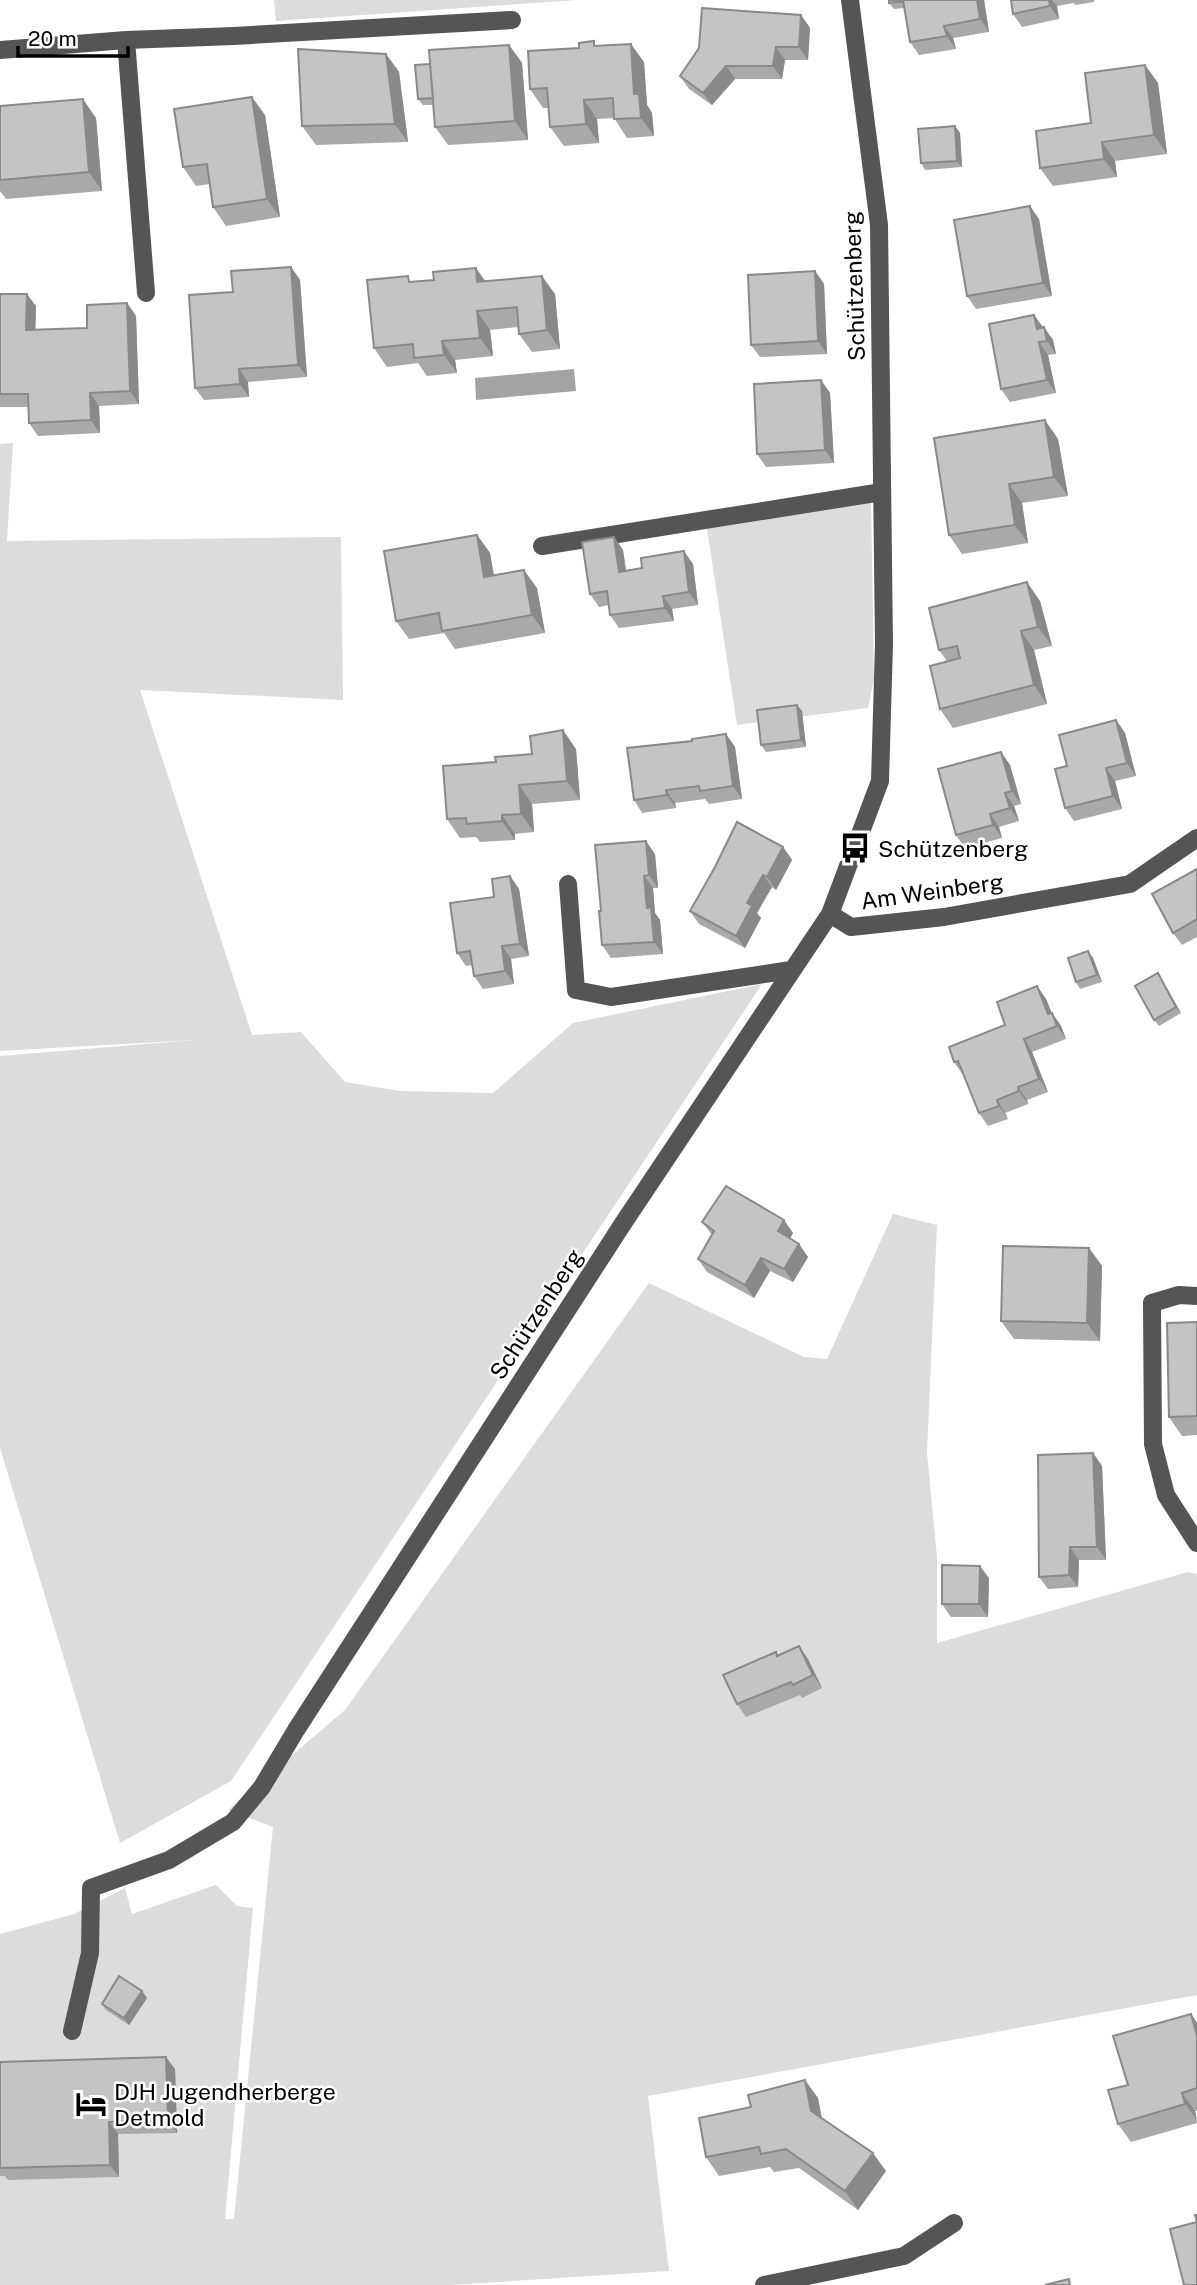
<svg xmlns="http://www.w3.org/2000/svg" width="1197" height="2285" font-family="'Public Sans',sans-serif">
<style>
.green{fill:#dcdcdc}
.water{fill:#a3a3a3}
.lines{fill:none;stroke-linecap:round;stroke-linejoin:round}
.minor{stroke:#555;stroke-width:18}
.wall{fill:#a9a9a9}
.shaded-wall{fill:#898989}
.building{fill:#c4c4c4;stroke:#898989;stroke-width:2}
.labels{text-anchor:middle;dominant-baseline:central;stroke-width:5;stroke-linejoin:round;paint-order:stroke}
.street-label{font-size:23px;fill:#000;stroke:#fff}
.poi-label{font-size:23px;fill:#000;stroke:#fff;text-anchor:start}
</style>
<rect width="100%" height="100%" fill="#fff"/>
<path class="green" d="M274,0h303l-301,21z
M13,443l-6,98 334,-4 2,163 -203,-10 112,345 49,-3 44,50 55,9 93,2 80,-70 189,-39 -531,797 -111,62 -120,-395v-392l194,-16 -194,11v-607z
M871,500l3,179 -6,29 -131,17 -30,-196z
M893,1214l44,11 -10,228 10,104v86l251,-71 9,2v421l-549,101 21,175 -218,14h-451v-351l74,-20 51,-26 7,26 84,-29 21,21 16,2 -28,311h9l39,-392 -45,-17 117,-100 304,-427 155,74 23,2z"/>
<path class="water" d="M574,369l2,22 -100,9 -1,-22z"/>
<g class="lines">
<path class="minor" d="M126,40l20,253
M0,50l126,-10 108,-4 278,-16
M542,546l340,-54
M568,884l8,106 35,7 180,-27
M830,914l21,13 93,-10 186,-33 67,-46
M1197,1296l-18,-1 -27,8 1,141 13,51 31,48
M72,2031l18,-78 1,-65 78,-28 64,-38 29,-35 34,-57 328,-508 206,-308 50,-133 4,-137 -5,-419 -29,-225
M764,2285l140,-29 50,-33"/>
</g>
<path class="wall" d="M889,0h95l5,32 -36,6 3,11 -37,6 -9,-13 -6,-34 -10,1 -5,-6z
M1011,0h83v2l-19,3 -1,-2 -17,3 2,13 -37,8 -9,-13z
M801,15l9,13 -2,32h-23l-3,19h-47l-23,26 -23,-16 -9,-13z
M509,45l13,18 6,77 -80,5 -13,-18 -2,-22h-10l-5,-6z
M597,46l47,16 3,43 5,8 2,23 -27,2 -13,-20 -17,1 2,24 -35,3 -14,-19 -1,-19h-6l-13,-19z
M386,54l13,18 9,70 -92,3 -14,-19z
M1145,65l13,18 9,71 -52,7 2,16 -64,9 -13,-18 51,-45z
M0,106l96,12 6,73 -96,8 -6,-8z
M265,115l15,102 -54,9 -13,-19 -3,-23 -14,2 -13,-19z
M955,126l5,7 2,34 -37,3 -4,-7z
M1039,219l13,77 -76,13 -9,-13z
M291,267l9,13 7,97 -59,5 1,15 -45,3 -9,-12 38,-96z
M476,268l9,13 70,13 5,55 -28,3 -13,-18 -1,-7 -28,3 3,26 -38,4 2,13 -30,3 -9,-13 -31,4 -13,-19 39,-66 21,-2z
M815,271l9,13 3,70 -67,3 -9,-12z
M0,294l36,12 -1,24 52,-2 40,-25 9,13 3,88 -40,2 1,27 -62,3 -9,-13v-16h-29z
M1034,315l19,25 3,14 -8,1 8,38 -46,9 -9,-13z
M821,380l9,13 4,70 -68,4 -9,-13z
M1058,439l10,57 -46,7 6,40 -66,11 -13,-19z
M477,535l13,18 4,22 43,13 8,45 -90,16 -11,-16 -35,6 -13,-18z
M614,537l9,13 3,21 67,-7 5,41 -26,4 2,12 -55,7 -9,-13 -1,-10 -10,2 -9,-13z
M1040,601l12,45 -18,4 13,54 -94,24 -13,-19 7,-48 -8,-11z
M802,711l4,36 -40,5 -5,-7z
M1116,720l9,13 11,43 -21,5 7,28 -48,12 -9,-13 2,-42z
M726,734l9,13 7,52 -33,5 -4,-5 -30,4 1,5 -34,5 -8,-13 58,-59z
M576,749l4,51 -48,4 2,28 -19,2v6l-35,2 -4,-5 -16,1 -13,-19 49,-57 36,-8z
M1001,752l9,13 11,39 -7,2 5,15 -20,6 3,11 -37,10 -9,-13z
M783,847l9,13 -16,30 -4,-3 -15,26 4,5 -16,30 -46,-24 -9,-13z
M655,854l3,34h-5l2,25 5,7 3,34 -52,4 -9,-13 -1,-34z
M1197,869v68l-15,8 -9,-12z
M510,876l9,13 10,67 -18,3 3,25 -31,5 -9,-13 -2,-11 -6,1 -9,-13 37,-56z
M1088,951l5,7 9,24 -22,7 -4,-7z
M1162,980l19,33 -22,13 -5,-6z
M1037,986l9,13 6,14 9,13 5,13 -34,13 16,40 -21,8 1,4 -23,9 3,6 -20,7 -9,-13 -16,-38 -9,-13 51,-37z
M702,1222l91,11 -3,5 9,6 9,13 -15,25 -23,-11 -16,27 -47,-26 -9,-13 14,-24z
M1089,1248l13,18 -2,75 -86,-2 -13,-18z
M1197,1322v113l-15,1 -13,-19z
M1093,1453l9,13 4,94h-27l-1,27 -30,2 -9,-12z
M989,1578l-1,39h-37l-9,-13z
M779,1655l29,4 14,29 -20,10 -2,-3 -54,22 -9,-13z
M147,1998l-18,27 -23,-15 -4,-6z
M1191,2014l6,9v88h-2l2,12 -66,19 -13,-18 10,-39z
M0,2062l175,7 2,64 -59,1 1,43 -111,3 -3,-4h-5z
M818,2098l4,21 64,52 -28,39 -59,-42 -25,4 -4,-5 -51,9 -13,-19z"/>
<path class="shaded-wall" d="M977,0h7l5,32 -9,-13z
M1049,0h3l5,6 2,13 -9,-13z
M801,15l9,13 -2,32 -9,-13z
M944,26l9,12 3,11 -9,-13z
M631,44l13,18 3,43 5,8 2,23 -13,-18 -7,-24z
M509,45l13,18 6,77 -13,-19z
M776,47l9,13 -3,19 -9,-13z
M386,54l13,18 9,70 -13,-18z
M1145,65l13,18 9,71 -13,-19z
M726,66l9,13 -23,26 -9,-12z
M252,97l13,18 15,102 -13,-18z
M83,99l13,19 6,73 -13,-19z
M584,100l13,19 2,24 -13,-19z
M955,126l5,7 2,34 -5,-6z
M1102,142l13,19 2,16 -13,-18z
M1030,206l9,13 13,77 -9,-13z
M291,267l9,13 7,97 -9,-12z
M476,268l13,19 -12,-5z
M815,271l9,13 3,70 -9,-13z
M542,276l13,18 5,55 -13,-19z
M27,294l9,12 -1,37 -9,-13z
M127,303l9,13 3,88 -9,-13z
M477,311l13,19 3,26 -13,-18z
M1034,315l9,13 -6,1z
M1044,327l9,13 3,14 -9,-13z
M442,341l13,19 2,13 -13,-18z
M1039,342l9,13 8,38 -9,-13z
M239,369l9,13 1,15 -9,-13z
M821,380l9,13 4,70 -9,-13z
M90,393l9,13 1,27 -9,-13z
M1045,420l13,19 10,57 -14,-19z
M1009,484l13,19 6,40 -13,-18z
M477,535l13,18 7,42 -13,-18z
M614,537l9,13 5,35 -9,-13z
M684,551l9,13 5,41 -9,-13z
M524,570l13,18 8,45 -13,-18z
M1027,582l13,19 12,45 -14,-19z
M663,596l9,13 2,12 -9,-13z
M1021,631l13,19 13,54 -13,-19z
M797,705l5,6 4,36 -5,-7z
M1116,720l9,13 11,43 -9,-13z
M563,730l13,19 4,51 -13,-19z
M726,734l9,13 7,52 -9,-13z
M1001,752l9,13 11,39 -9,-13z
M1106,768l9,13 7,28 -9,-13z
M519,785l13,19 2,28 -13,-18z
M666,790l9,13 1,5 -9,-13z
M1005,793l9,13 5,15 -9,-13z
M990,814l9,13 3,11 -9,-13z
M502,815l13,19v6l-13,-19z
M646,841l9,13 3,34 -9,-13z
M783,847l9,13 -16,30 -9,-13z
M763,875l9,12 -15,26 4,5 -16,30 -9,-12 11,-33z
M510,876l9,13 10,67 -9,-12z
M644,876l9,12 2,25 5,7 3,34 -9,-12 -7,-34z
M502,946l9,13 3,25 -9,-13z
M1088,951l5,7 9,24 -5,-7z
M1158,973l4,7 19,33 -5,-6z
M1037,986l9,13 11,28 -9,-13z
M1052,1013l9,13 5,13 -9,-13z
M1024,1039l8,13 16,40 -9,-13z
M1018,1087l9,13 1,4 -9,-13z
M997,1100l8,13 3,6 -9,-13z
M784,1220l9,13 -6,11 -9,-13z
M799,1244l9,13 -15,25 -9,-13z
M1089,1248l13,18 -2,75 -13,-18z
M761,1258l9,13 -16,27 -9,-13z
M1093,1453l9,13 4,94 -9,-13z
M1070,1547l9,13 -1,27 -9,-12z
M980,1566l9,12 -1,39 -9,-13z
M799,1646l9,13 14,29 -9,-13z
M142,1991l5,7 -18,27 -5,-7z
M1191,2014l6,9v13z
M166,2057l9,12 2,64 -9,-13z
M805,2080l13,18 6,32 -13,-19z
M1182,2093l13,18 2,9 -12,-16z
M109,2122l9,12 1,43 -9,-12z
M873,2153l13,18 -28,39 -13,-19z"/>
<path class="building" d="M889,0h14v1l-14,2z
M903,0h74l3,19 -36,7 3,10 -37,6z
M1011,0h38l1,6 -37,8z
M702,8l99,7 -2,32h-23l-3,19h-47l-23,27 -23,-17 19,-28z
M594,41v5l37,-2 3,50h5l2,24 -27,1 -1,-21 -29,2 2,24 -36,3 -3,-39 -17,1 -2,-38 51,-3v-5z
M509,45l6,76 -80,6 -6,-77z
M298,49l88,5 9,70 -93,2z
M430,64l3,34 -15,1 -3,-34z
M1145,65l9,70 -52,7 2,17 -64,9 -4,-37 55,-8 -6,-50z
M252,97l15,102 -54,8 -6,-43 -24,3 -9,-58z
M83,99l6,73 -89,8v-74z
M955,126l2,35 -36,2 -3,-34z
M1030,206l13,77 -76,13 -13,-76z
M291,267l7,98 -59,4 1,15 -45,4 -6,-93 44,-3 -2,-21z
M476,268l1,14 65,-6 5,54 -28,4 -2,-27 -40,4 3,27 -38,3 2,14 -30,3 -1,-14 -39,4 -7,-68 41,-4 1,6 25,-2 -1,-8z
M815,271l3,70 -67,4 -3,-70z
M0,294h27l-1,36 61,-2v-23l40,-2 3,88 -40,2 1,27 -62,3 -1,-29h-28z
M1034,315l3,14 7,-2 3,14 -8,1 8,38 -46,9 -12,-65z
M821,380l4,70 -68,4 -3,-70z
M1045,420l9,57 -45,7 6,41 -66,10 -15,-97z
M477,535l7,42 40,-7 8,45 -90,16 -3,-18 -43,8 -12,-70z
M614,537l5,35 23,-4 -1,-10 43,-7 5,41 -26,4 2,12 -55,7 -3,-24 -17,3 -8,-52z
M1027,582l11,45 -17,4 13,54 -94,24 -10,-43 30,-8 -3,-12 -18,4 -10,-42z
M797,705l4,35 -40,5 -4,-35z
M1116,720l11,43 -21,5 7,28 -48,12 -10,-39 12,-3 -8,-31z
M563,730l4,51 -48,4 2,29 -19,1v6l-35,3 -1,-6 -19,1 -4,-53 53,-4 -1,-5 37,-3 -2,-18z
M726,734l7,52 -33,5 -1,-5 -33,4 1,5 -33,5 -7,-52 65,-7v-2z
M1001,752l11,39 -7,2 5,15 -20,6 3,11 -37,10 -18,-66z
M737,822l46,25 -16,30 -4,-2 -16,28 5,3 -16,30 -46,-25 25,-44z
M646,841l3,34 -5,1 3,32 4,-1 3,35 -52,3 -3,-34h2l-6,-66z
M1197,869v50l-24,14 -21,-39z
M510,876l10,68 -18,2 3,25 -31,5 -4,-25 -13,2 -7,-50 44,-6 -2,-18z
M1088,951l9,24 -21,7 -8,-24z
M1158,973l18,34 -22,13 -19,-34z
M1037,986l11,28 4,-1 5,13 -33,13 15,40 -21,8 1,4 -22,9 2,6 -20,7 -21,-52 -4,1 -5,-15 56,-22 -8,-23z
M726,1186l58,34 -6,11 21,13 -15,25 -23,-11 -16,27 -47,-26 16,-28 -12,-9z
M1003,1246l86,2 -2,75 -86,-2z
M1197,1322v94l-28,1 -2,-94z
M1093,1453l4,94h-27l-1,28 -30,2 -1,-122z
M942,1565l38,1 -1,38h-37z
M799,1646l14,29 -20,10 -2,-3 -54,22 -14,-29 53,-23 1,4z
M119,1976l23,15 -18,27 -22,-14z
M1191,2014l6,22v52l-15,5 3,11 -67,20 -10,-34 20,-5 -15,-49z
M166,2057l2,63 -59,2 1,43 -110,3v-106z
M805,2080l6,31 62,42 -28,38 -59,-42 -25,5 -2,-7 -53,10 -7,-39 52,-11 -3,-12z
M1195,2215h2v70h-13l-14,-56 27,-7z
M1069,2279l1,6h-25z"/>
<defs>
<g id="bus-bare" transform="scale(2.415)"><path d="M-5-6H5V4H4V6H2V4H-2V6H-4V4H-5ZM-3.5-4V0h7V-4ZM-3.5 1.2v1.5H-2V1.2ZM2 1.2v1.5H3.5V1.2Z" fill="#000" stroke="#fff" stroke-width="2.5" paint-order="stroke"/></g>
<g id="hotel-bare" transform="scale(2.415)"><path d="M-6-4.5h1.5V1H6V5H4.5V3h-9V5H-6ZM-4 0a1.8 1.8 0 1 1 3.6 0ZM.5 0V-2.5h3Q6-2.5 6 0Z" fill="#000" stroke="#fff" stroke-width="2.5" paint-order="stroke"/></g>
</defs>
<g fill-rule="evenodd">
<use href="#bus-bare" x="855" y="848"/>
<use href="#hotel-bare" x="91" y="2104"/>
</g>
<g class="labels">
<g class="street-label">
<text transform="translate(854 286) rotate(-92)">Schützenberg</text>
<text transform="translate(932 891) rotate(-8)">Am Weinberg</text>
<text transform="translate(536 1314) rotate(-57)">Schützenberg</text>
</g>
<g class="poi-label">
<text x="878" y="848">Schützenberg</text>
<text x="114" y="2091">DJH Jugendherberge<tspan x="114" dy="26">Detmold</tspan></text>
</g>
</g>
<path d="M18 46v10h110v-10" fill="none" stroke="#000000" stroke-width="3.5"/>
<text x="28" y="46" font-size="21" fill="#000000" stroke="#ffffff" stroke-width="5" paint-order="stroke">20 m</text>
</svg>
